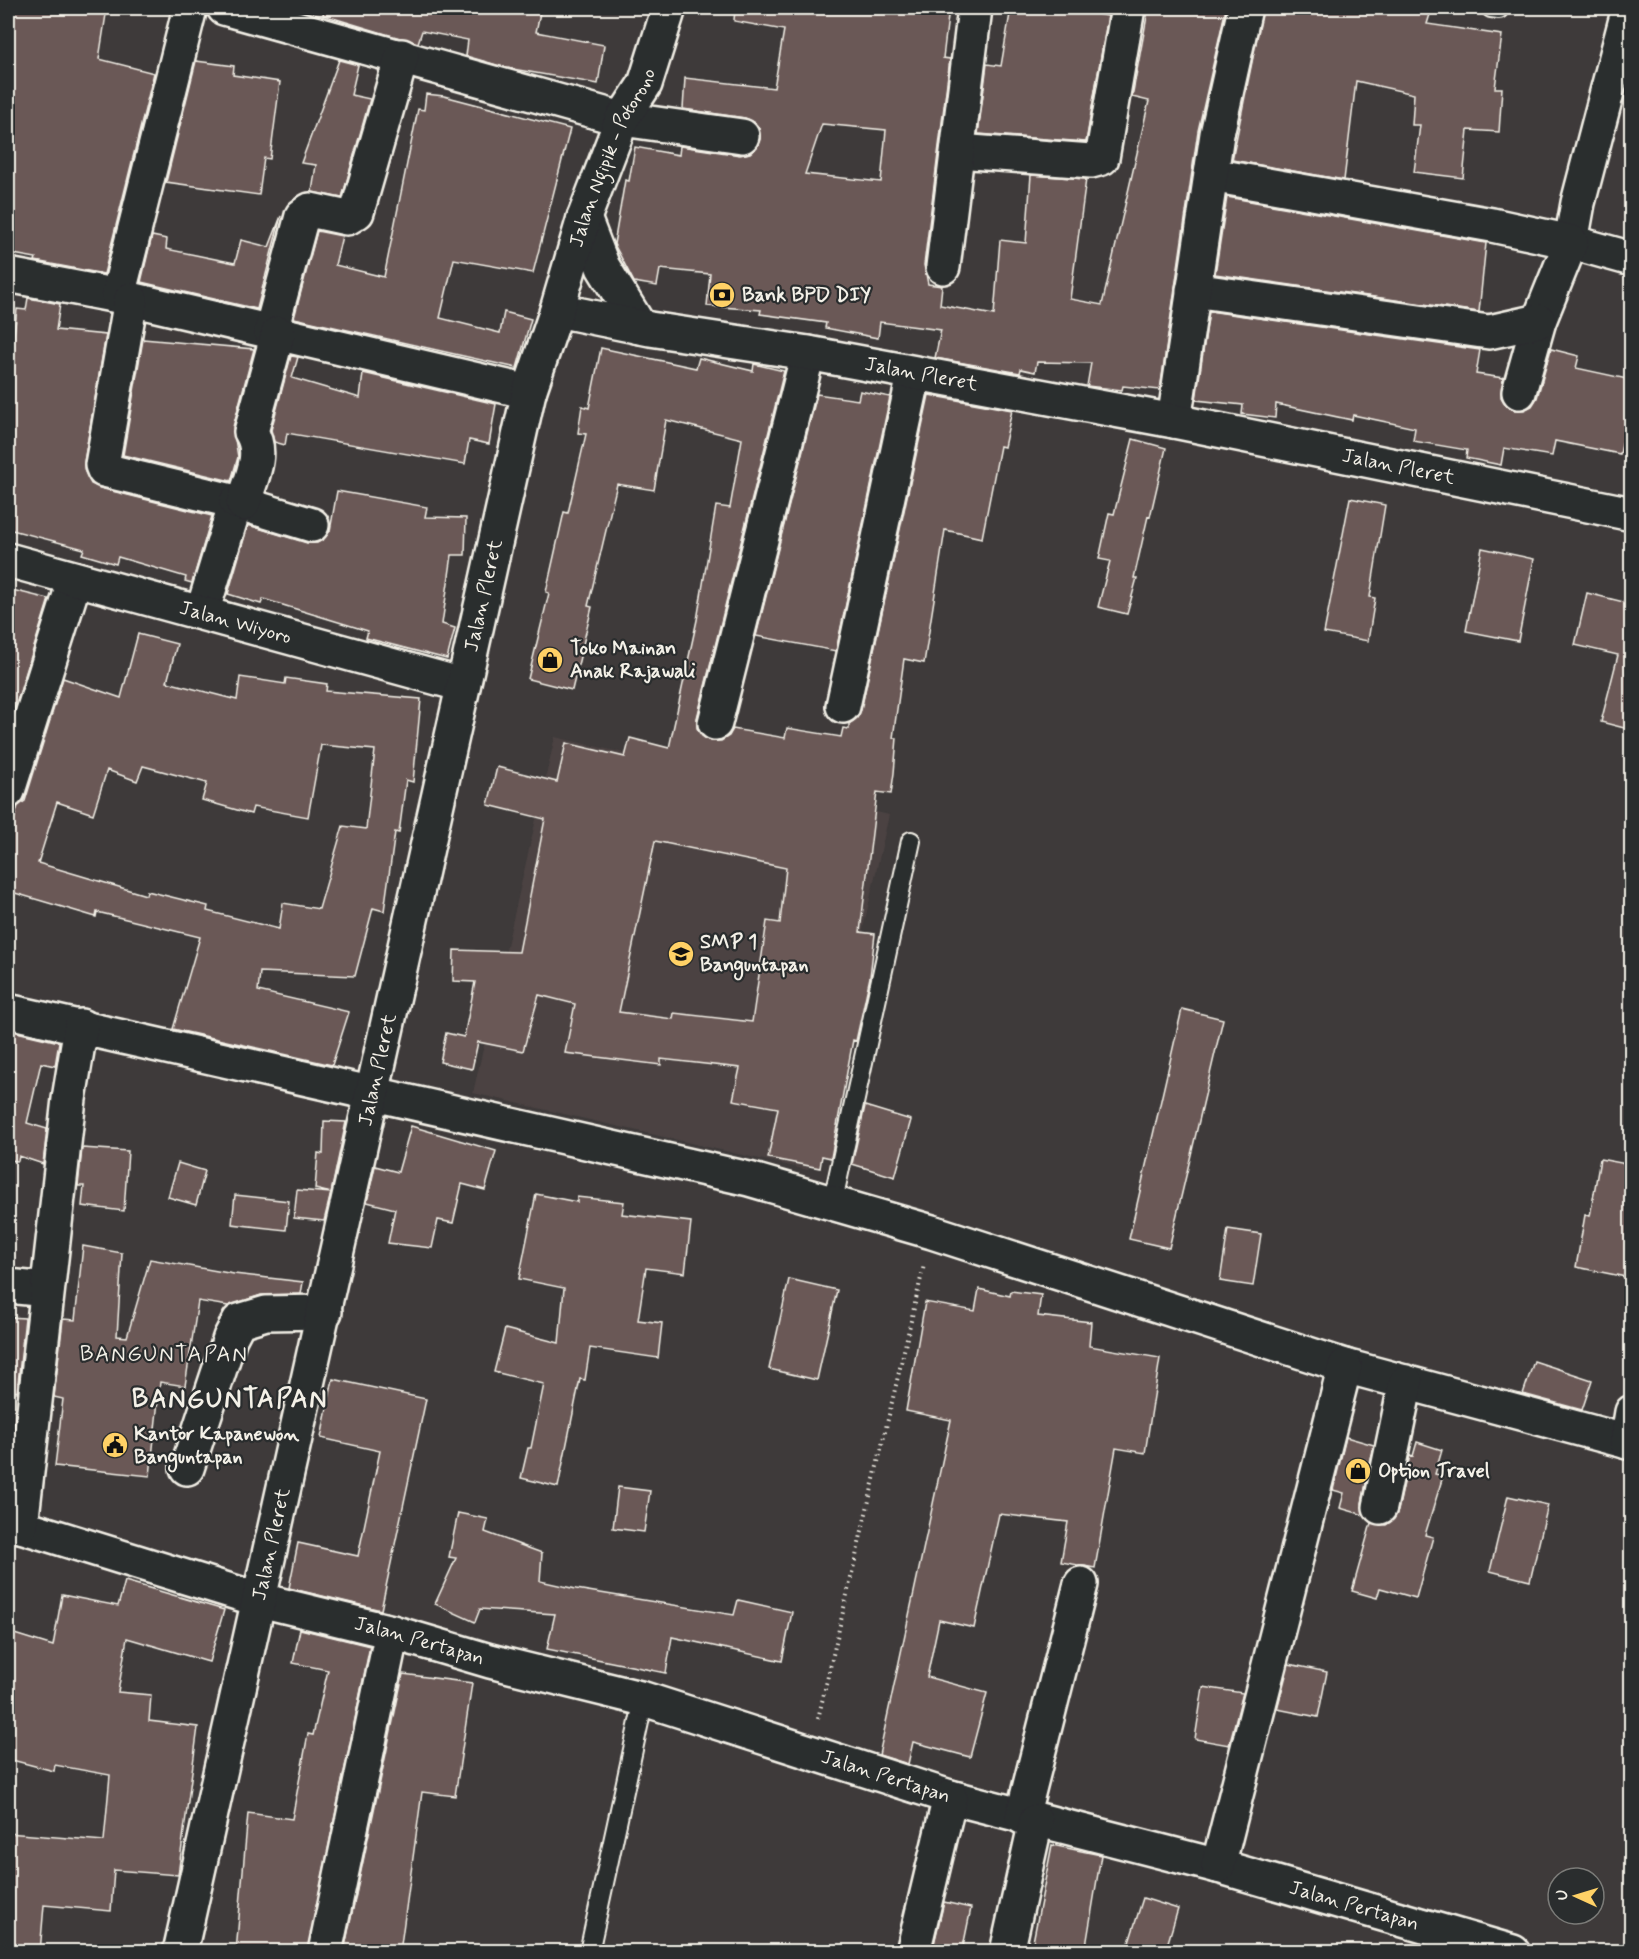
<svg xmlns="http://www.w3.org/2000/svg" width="1639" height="1959" font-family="Mynerve,sans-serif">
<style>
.built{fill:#4c4343}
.building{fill:#6b5857;stroke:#f4f1e8;stroke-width:1.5;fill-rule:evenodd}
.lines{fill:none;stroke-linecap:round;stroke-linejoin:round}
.lane-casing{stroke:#f4f1e8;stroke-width:22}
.street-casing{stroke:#f4f1e8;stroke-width:38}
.secondary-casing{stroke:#f4f1e8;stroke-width:38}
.path{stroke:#f4f1e8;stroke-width:4;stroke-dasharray:1.5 4.5;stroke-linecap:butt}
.lane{stroke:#2a2d2e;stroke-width:18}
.street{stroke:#2a2d2e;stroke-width:33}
.secondary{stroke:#2a2d2e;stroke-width:33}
.labels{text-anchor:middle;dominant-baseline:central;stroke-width:4.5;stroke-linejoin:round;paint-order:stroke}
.street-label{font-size:20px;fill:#f4f1e8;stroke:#2a2d2e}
.poi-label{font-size:20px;font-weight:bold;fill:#f4f1e8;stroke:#2a2d2e;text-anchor:start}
.quarter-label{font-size:22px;letter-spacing:1.5px;fill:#f4f1e8;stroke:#2a2d2e}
.district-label{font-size:26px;font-weight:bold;letter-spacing:1.5px;fill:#f4f1e8;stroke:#2a2d2e}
</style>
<rect width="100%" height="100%" fill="#3e3a3a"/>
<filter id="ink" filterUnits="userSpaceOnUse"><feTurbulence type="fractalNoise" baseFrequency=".0167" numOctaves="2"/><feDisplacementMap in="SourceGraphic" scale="12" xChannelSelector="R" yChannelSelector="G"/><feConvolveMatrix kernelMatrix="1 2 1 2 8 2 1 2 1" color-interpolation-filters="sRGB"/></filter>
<g filter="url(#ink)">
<path class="built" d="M555,737l334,78 -81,355 -335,-77z"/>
<path class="building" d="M8,8h99l-8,51 55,14 -50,201 -69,-13 1,-3 -28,-5z
M324,8h217l-5,24 68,13 -6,39 -91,-16 -41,-12 2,-16 -46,-9 -4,12 -32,-9 -63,-19z
M735,8h214l-6,50 7,1 -26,206 2,9 2,10 14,2 -2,19 54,10 6,-75 26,3 5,-68 55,4 -16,120 32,6 47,-204 -17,-4 16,-86 16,2 1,-5h61l-28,123 -38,259 -37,-4 -1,4 -35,-4 4,-23 -54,-1 -2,10 -14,-3 -1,4 -85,-15 6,-28 -61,-8 -2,16 -53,-10 1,-5 -66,-9 1,-4 -54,-4 3,-32 -50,-5 -3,17 -23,-4 -20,-38 11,-64 4,1 6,-34 44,8 1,-9 60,9 10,-2 7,-6 3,-8 -1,-11 -5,-6 -9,-4 -62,-9 2,-31 89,10 10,-58 -50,-9zM822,124l64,6 -5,52 -76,-8z
M1011,8h51l46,8 -22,126 -108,-8 9,-70 14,2z
M1263,8h169l-5,16 75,11 -7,53h7l-3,44 -31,-2 -5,48 -49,-6 6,-47h-8l2,-31 -58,-13 -12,99 -112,-20z
M339,60l19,5 -7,30 19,4 -28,99 -30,-6 4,-27 -15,-2z
M196,61l38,5 -1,9 47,7 -10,77 -6,-1 -5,37 -93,-13z
M426,94l18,2 126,33 -37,144 -79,-14 -14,59 60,15 4,-21 27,7 -14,49 -223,-50 23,-87 25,5 -7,29 49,12 34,-168 6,1z
M1227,197l259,46 -7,69 -264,-38z
M281,216l-24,93 -116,-27 11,-46 15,3 -1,10 69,14 6,-23 28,7z
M28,298l32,6 -4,26 50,5 -22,127 1,10 6,12 9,4 112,28 -20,67 -7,-2 1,-4 -68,-20 -2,7 -34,-10 2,-5 -76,-20v-141l9,-79 9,1z
M1209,311l271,39 -4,24 27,4 -2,19 5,8 8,5h10l8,-4 5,-8 14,-49 28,7 -3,12 56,12v20l-12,54 -65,-13 -3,15 -48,-8 -3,17 -35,-7 1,-8 -54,-9 2,-13 -62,-13 -1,5 -76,-16 -1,14 -33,-4 1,-9 -47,-5z
M143,339l111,10 -21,78 5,30 -7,24 -108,-26z
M601,348l95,20 3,-10 54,13 1,-7 30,7 -87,347v10l5,8 9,5h10l8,-5 4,-7 52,9 2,-10 54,9 2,-9 6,1v-5l8,-6 4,-8 68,-315 83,15 -8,37 -4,-1 -18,92 -37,-8 -21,133 -20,-4 -11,79h4l-3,35 -3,21 -14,-2 -17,140 15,2 -5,43 -14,64 -3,-1 -22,118 -9,-2 -2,12 -52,-10 10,-50 -45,-8 7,-32 -79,-9v6l-96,-12 10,-49 -36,-9 -16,56 -45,-9 -6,27 -32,-7 6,-29 18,4 11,-55 -22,-1 1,-31 65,2 26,-133 -57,-14 9,-38 60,15 9,-39 59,14 5,-19 39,10 28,-128 19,-114 14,2 12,-69 -76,-19 -12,70 -37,-6 -29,122 4,1 -20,83 -44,-11 21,-86 -3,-1 18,-80 4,1 18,-79 -8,-1 4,-27 7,2zM655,841l131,27 -6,55 -13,-2 -15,101 -78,-9 -1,6 -54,-7z
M291,356l7,1 -6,21 68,20 3,-25 133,31 -7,40 -20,-4 -4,24 -178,-31 -2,12 -11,-3 -3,-12z
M860,391l30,6 -54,254 -80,-15 61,-242 41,6z
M1133,439l33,9 -16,69 -2,-1 -14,62h3l-10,36 -29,-7 12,-46 -11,-2 10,-46 5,1z
M337,491l90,16 -2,10 41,1 -1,37h-13l-10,69 13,4 -8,31 -81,-21 2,-7 -105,-32 -2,5 -33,-10 20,-69 59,18h10l7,-4 6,-8z
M1350,498l35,7 -15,92 5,1 -7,43 -44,-8z
M1482,548l52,11 -16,82 -52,-10z
M8,589l41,10 -41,131z
M1587,593l45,11v126l-31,-8 17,-67 -43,-10z
M138,634l39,10 -10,38 70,18 3,-23 45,7 1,-6 41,6 -1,7 95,8 -8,83 -7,-2 -7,53 -4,-1 -11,79 -11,-3 -18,68 -95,-4 -2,19 91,21 -17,53 -159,-36 27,-92 -103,-25 -1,5 -88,-26v-51l10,-34 7,-5 38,-123 58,20zM321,745l54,5 -9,79 -23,-3 -24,83 -36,-6 -4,26 -72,-18 1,-5 -61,-15 -1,4 -108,-32 19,-61 36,12 14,-44 30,11 6,-15 64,17 -5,17 49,14 2,-7 55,10z
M1182,1009l41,10 -54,229 -40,-9z
M8,1030l51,12 -4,24 -14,-3 -14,60 20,6 -4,35 -24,-8 -1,5 -10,-1z
M865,1106l46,14 -16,57 -43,-13z
M324,1121l22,1 -15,71 -16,-4 3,-36 5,1z
M411,1126l85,25 -11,39 -23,-6 -9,39 -15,-3 -6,28 -44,-5 7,-34 -28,-7 8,-36 23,6z
M82,1148l46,3 -4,60 -42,-5 2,-20h-6z
M1600,1159l32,6v82l-6,30 -50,-10 9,-52 5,1z
M178,1163l27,8 -9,34 -28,-8z
M297,1190l34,3 -7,28 -30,-3z
M536,1194l41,8v-5l47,5 -2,12 69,8 -6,51 -39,-5 -8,52 24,3 -4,35 -68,-10 -5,32 -5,-1 -22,108 -37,-9 7,-30h3l13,-64 -50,-12 11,-43 54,14 5,-55 -45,-9z
M235,1195l54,6 -3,29 -54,-6z
M1228,1229l33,5 -8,52 -33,-5z
M83,1246l39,7 -5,83 10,1 23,-78 84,15 69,8 -2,12 -40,1 -33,11 -30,-5 -13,85 -25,-4 -10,94 -95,-10 8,-67 -9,-2 9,-78 12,1z
M789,1279l48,11 -20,90 -48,-11z
M979,1289l31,7 1,-5 30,4 -3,21 53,6 -2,24 71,12 -15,95 -29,-5 -21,120 -34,-6 7,-40 -69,-8 -25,114 -35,-8 -12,57 60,16 -17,64 -57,-15 -5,22 -29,-9 72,-335 -45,-9 19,-109 50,9z
M8,1317l17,1 -8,74 -9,-2z
M1534,1361l58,19 -10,30 -59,-16z
M333,1379l93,20 -45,211 -92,-22 9,-45 60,13 22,-105 -59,-13z
M1346,1437l28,8 -12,58 2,12 -24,-7 4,-15 -11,-3z
M1417,1442l25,8 -7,24 8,2 -18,59 8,2 -17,61 -36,-10 -3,10 -25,-7 19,-68 15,2 8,-6 4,-8 12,-56 3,1z
M618,1487l32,4 -6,41 -31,-4z
M1508,1496l40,9 -18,76 -40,-10z
M458,1513l30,6 -3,13 57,21 -2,28 36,8 158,26 4,-15 54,12 -10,49 -110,-24 -6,36 -119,-24 8,-35 -75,-5 -5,13 -40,-18 21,-46 -7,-1z
M125,1581l99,29 -15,52 -82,-24 -9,54 33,3 -2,26 49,6 -20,148 -64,-5 -3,41 -67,-6 -4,47h-32v-119l96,8 6,-66 -55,-10 -1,6 -46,-12v-127l45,14 9,-51 56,11z
M300,1629l70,17 -63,306h-71l12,-139 44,6 16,-85 5,1 15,-65 -35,-7z
M1289,1664l38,8 -9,45 -41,-8z
M403,1674l69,9 -17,113 -33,-4 -22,160 -55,-6z
M1203,1687l40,6 -14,52 -34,-6z
M1052,1845l49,10 -16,97h-54z
M1143,1898l35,11 -13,43h-39z
M944,1902l27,6 -9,44h-30z"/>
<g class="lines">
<g class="lane-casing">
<path id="lane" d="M1491,8l8,1
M832,1205l79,-364
M589,1952l55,-253"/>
</g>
<g class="street-casing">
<g id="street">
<path d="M224,8l398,111 120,17"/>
<path d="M1629,8l-51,195 -7,39 61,17"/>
<path d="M958,151l133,10 11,-3 26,-150"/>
<path d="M1211,175l281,50 79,17 -32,79 -20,71"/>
<path d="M943,267l32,-259"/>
<path d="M8,275l110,21 411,96"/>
<path d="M1193,290l296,42 50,-11"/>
<path d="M118,296l72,-288"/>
<path d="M131,299l-29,166 2,5 132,32 -34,111"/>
<path d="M271,331l31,-115 8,-6 37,8 10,-6 45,-156"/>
<path d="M1174,421l43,-287 28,-126"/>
<path d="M236,502l76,23"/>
<path d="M243,504c7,-23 22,-50 8,-72l27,-99"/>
<path d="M843,706l71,-331"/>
<path d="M715,723l93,-370"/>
<path d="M8,791l67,-212"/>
<path d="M8,1011l741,168 183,53 413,134 287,77"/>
<path d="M8,1286l39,4"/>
<path d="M1627,1442l5,-30"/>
<path d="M187,1468l43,-130 9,-17 27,-8 59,-1"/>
<path d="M1380,1507l26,-125"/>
<path id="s1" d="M8,1524l13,2 239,74 132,32 98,29 154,38 306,98 268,69 295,86"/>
<path d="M21,1526l48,-427 12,-73"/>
<path d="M1022,1817l59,-233"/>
<path d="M1218,1866l127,-500"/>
<path d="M325,1952l67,-320"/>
<path d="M913,1952l37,-155"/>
<path d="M1007,1952l29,-131"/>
</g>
</g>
<g class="secondary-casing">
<g id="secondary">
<path d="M584,218l19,49 37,60"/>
<path id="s2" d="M557,310l93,19 158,24 366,68 458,93"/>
<path id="s3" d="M8,560l455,125"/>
<path id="s4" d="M180,1952l349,-1560 28,-82 27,-92 38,-99 23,-35 24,-76"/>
</g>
</g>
<path class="path" d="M818,1719l106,-454"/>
<use href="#lane" class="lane"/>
<use href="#street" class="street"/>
<use href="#secondary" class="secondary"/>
</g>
</g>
<defs>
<g id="bank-disc" transform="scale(1.35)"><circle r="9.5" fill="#ffd166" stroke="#2a2d2e"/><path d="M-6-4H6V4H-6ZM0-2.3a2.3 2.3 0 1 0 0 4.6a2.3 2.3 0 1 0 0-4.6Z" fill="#111"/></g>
<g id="shop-disc" transform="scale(1.35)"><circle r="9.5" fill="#ffd166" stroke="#2a2d2e"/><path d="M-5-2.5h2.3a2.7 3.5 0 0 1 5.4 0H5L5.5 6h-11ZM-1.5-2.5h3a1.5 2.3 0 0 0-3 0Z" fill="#111"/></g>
<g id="school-disc" transform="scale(1.35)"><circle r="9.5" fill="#ffd166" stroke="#2a2d2e"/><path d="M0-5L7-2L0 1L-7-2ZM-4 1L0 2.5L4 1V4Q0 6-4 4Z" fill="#111"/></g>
<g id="civic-disc" transform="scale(1.35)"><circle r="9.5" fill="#ffd166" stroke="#2a2d2e"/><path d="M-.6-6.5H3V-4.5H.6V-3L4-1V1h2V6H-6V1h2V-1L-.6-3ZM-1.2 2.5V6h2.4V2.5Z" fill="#111"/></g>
</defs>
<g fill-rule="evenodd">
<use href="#bank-disc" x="722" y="295"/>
<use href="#shop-disc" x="550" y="660"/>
<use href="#school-disc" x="681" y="954"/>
<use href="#civic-disc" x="115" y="1445"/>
<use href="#shop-disc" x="1358" y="1471"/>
</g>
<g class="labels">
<g class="street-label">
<text stroke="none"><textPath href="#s4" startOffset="1848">Jalan Ngipik - Potorono</textPath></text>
<text stroke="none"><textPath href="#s2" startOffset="370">Jalan Pleret</textPath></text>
<text stroke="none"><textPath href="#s2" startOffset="856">Jalan Pleret</textPath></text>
<text stroke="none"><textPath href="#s4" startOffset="1390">Jalan Pleret</textPath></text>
<text stroke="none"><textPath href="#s3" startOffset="236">Jalan Wiyoro</textPath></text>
<text stroke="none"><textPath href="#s4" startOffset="904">Jalan Pleret</textPath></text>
<text stroke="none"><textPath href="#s4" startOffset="418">Jalan Pleret</textPath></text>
<text stroke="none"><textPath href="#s1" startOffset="428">Jalan Pertapan</textPath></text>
<text stroke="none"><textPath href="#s1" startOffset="914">Jalan Pertapan</textPath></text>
<text stroke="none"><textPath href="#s1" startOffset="1400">Jalan Pertapan</textPath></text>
</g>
<g class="poi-label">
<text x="742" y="295">Bank BPD DIY</text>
<text x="570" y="648">Toko Mainan<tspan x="570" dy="23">Anak Rajawali</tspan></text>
<text x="700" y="942">SMP 1<tspan x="700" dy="23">Banguntapan</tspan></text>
<text x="134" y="1434">Kantor Kapanewon<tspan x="134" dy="23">Banguntapan</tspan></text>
<text x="1378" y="1471">Option Travel</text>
</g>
<g class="quarter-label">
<text x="164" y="1355">BANGUNTAPAN</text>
</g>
<g class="district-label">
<text x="230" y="1400">BANGUNTAPAN</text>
</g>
</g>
<rect width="1639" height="1959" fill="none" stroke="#2a2d2e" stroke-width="30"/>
<rect x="15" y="15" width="1609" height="1929" fill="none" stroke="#f4f1e8" stroke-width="2" filter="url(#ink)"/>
<g transform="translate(1576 1896) rotate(274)"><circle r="28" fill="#2a2d2e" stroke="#7b7b78" stroke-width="1.5"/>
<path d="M0-4.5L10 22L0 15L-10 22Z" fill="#ffd166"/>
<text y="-9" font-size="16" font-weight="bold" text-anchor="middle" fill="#f4f1e8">U</text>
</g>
</svg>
